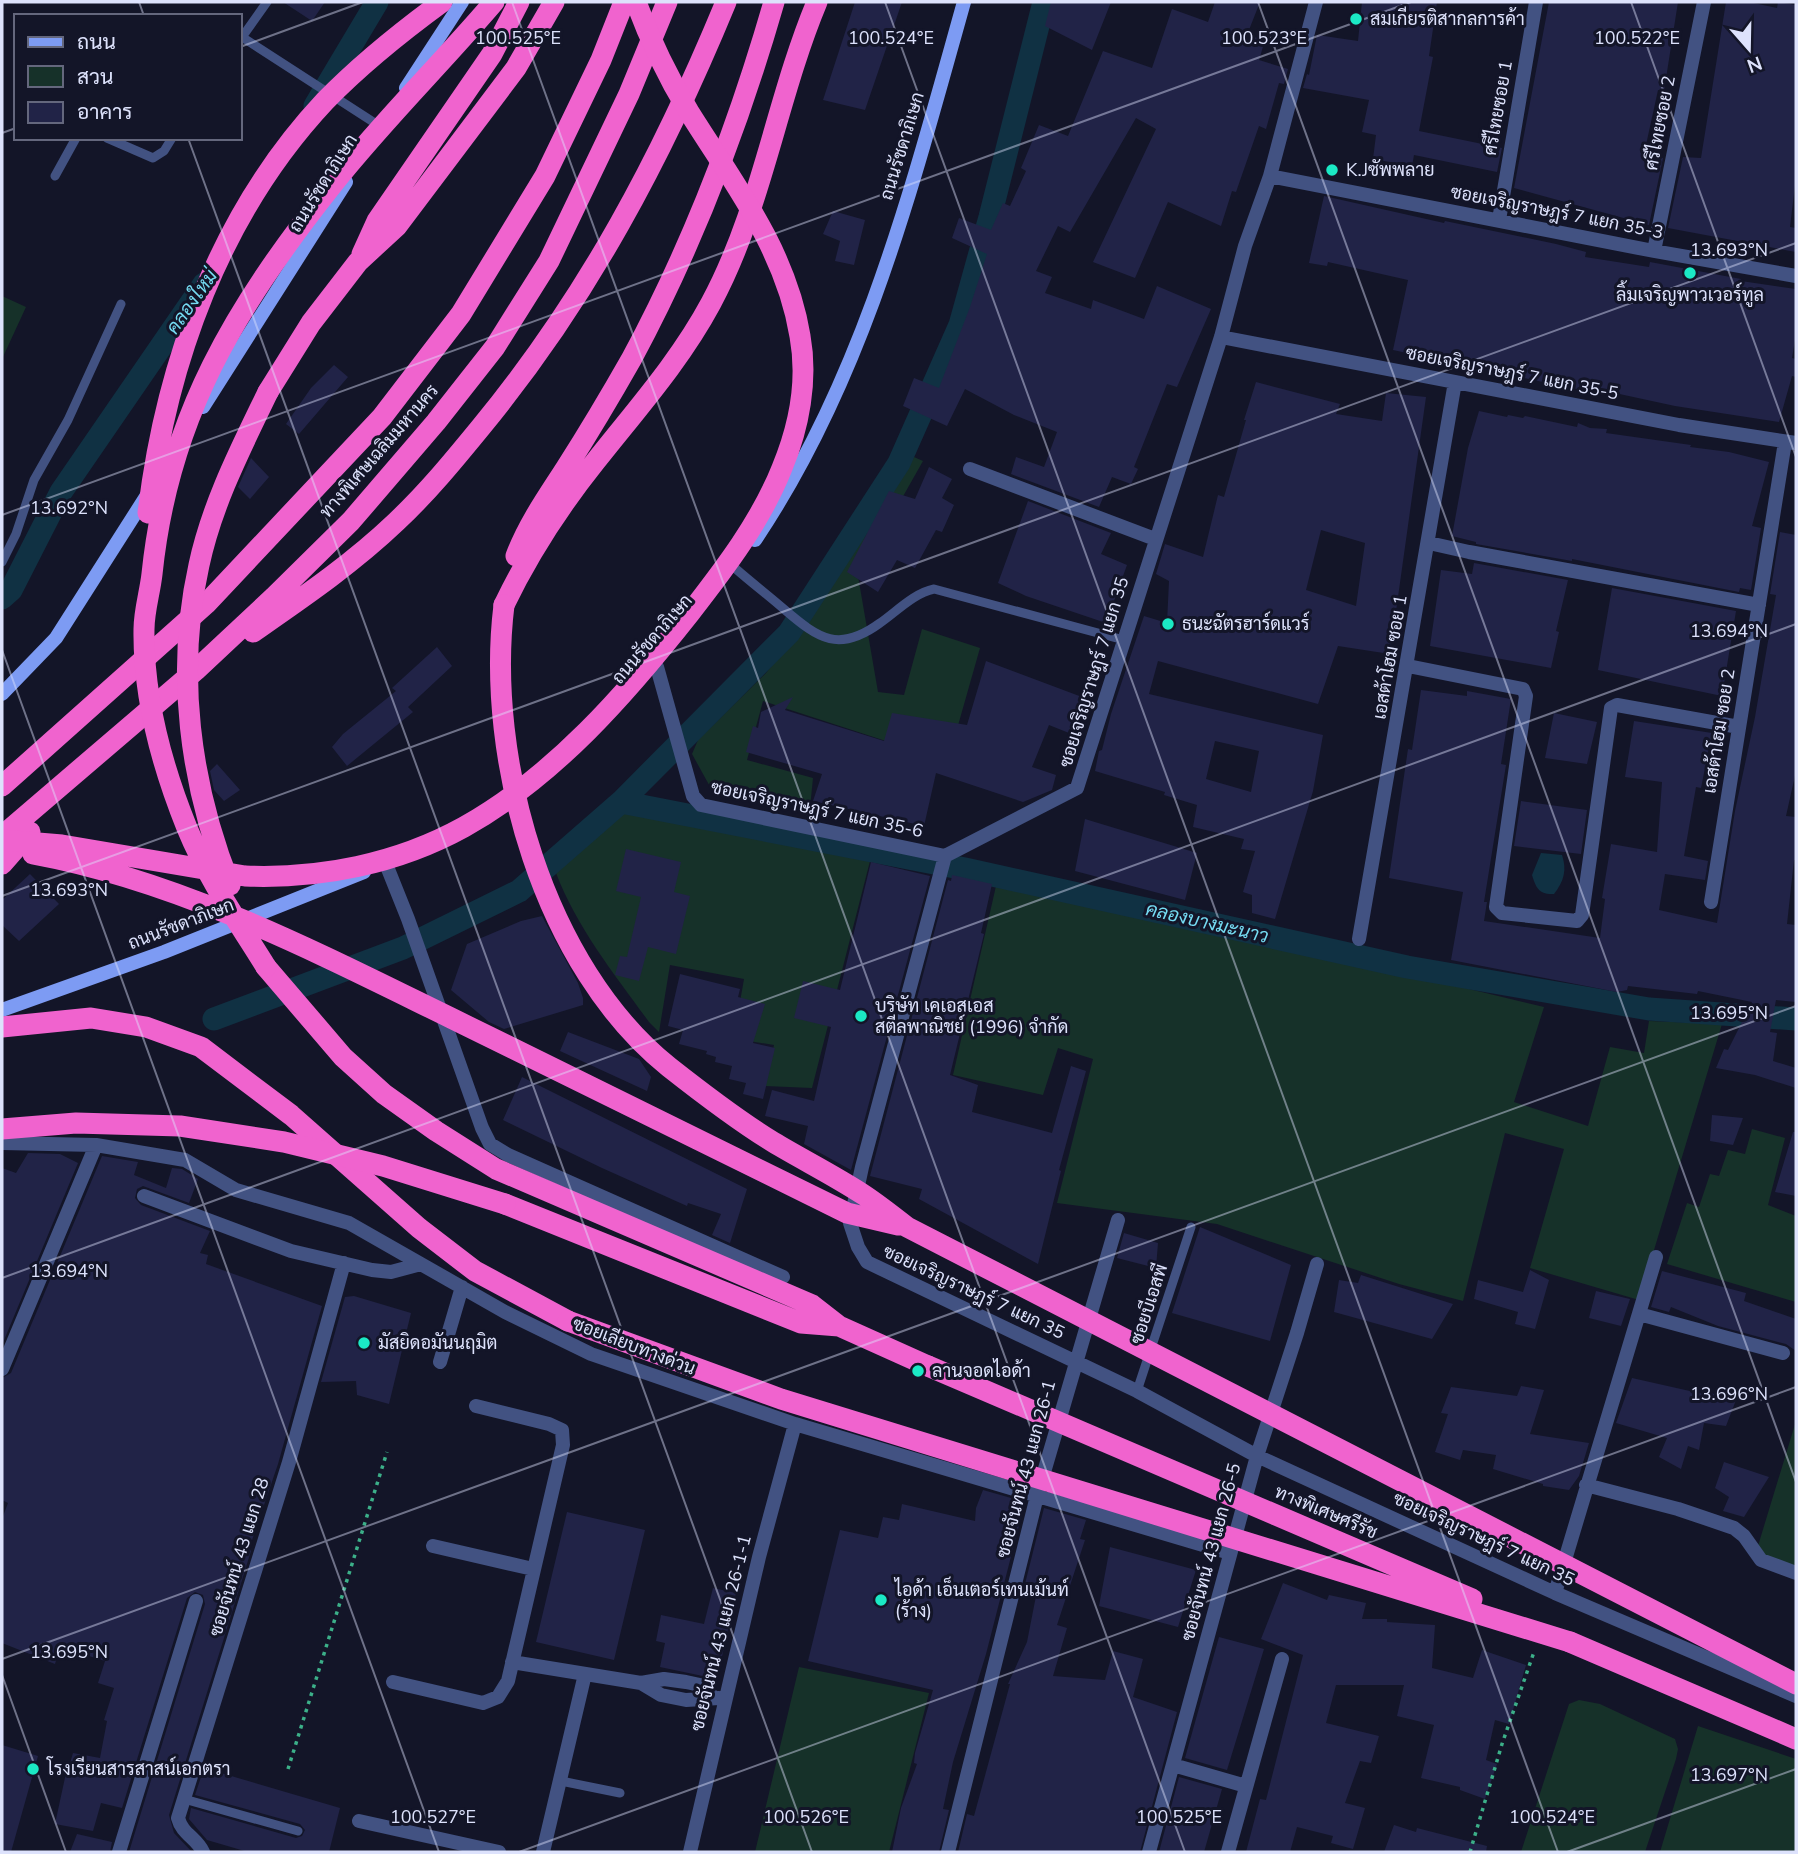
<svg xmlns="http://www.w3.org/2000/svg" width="1798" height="1854" font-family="'Nunito Sans',Sarabun,sans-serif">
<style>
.green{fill:#163129}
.water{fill:#103143}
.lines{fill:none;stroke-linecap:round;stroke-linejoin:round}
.canal{stroke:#103143;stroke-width:23}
.building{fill:#212347;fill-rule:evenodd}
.path{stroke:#3cb089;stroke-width:3.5;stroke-dasharray:3.5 5;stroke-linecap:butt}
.service{stroke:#425282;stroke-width:9}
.minor{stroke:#425282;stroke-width:14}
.secondary{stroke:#7d9bf3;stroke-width:14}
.motorway{stroke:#f063ce;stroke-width:21}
.motorway-bridge{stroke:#f063ce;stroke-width:21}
.ticks{fill:none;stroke:#dde2fc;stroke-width:2;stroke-opacity:0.45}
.poi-dot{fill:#1be9c5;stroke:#131528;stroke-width:2.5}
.labels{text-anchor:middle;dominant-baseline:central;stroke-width:6;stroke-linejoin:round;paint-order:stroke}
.poi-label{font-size:18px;fill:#dde2fc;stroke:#131528;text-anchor:start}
.street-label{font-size:18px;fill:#dde2fc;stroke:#131528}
.water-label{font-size:19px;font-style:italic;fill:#75dbf2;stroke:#131528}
.ticks-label{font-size:18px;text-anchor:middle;fill:#dde2fc;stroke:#131528;stroke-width:6;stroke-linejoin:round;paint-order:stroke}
</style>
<rect width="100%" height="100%" fill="#131528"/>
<path class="green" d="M2,296l24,11 -24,52z
M914,457l9,4 -65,115 20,116 26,3 18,-66 58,19 -23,81 -62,15 -132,-43 -16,59 66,18 -3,30 -97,-16 -21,-38 6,-14 68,-67 29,-36 22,-35 24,-31z
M632,810l238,51 -58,227 -47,-2 9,-41 -25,-4 -13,-16 8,-46 -74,-14 -11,67 -10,-10c-34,-47 -72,-94 -93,-149l58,-55z
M996,886l349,73 199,48 -30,95 74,24 22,-79 34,6 5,-32 73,3 -83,276 -109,-32 34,-119 -59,-16 -42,168 -64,-17 -182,-60 -160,-21 36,-144 -35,-11 -15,47 -90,-20z
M1752,1129l33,9 -17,67 28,11v86l-129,-38 20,-61 12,4 11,-33 9,2 9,-26 17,4z
M1796,1421v150l-42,-12z
M799,1667l130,26 -40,159h-134z
M1579,1700l21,4 75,35 3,10 -2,10 -31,93h-124l48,-148z
M1698,1726l98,33v93h-136z"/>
<path class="water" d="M1541,853l21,2c5,15 2,26 -8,39 -15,1 -18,-6 -22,-19z"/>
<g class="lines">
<path class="canal" d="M315,106l62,-104
M2,598l9,-8 50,-98 143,-208
M621,802l344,67 442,98 242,42 147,10
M214,1019l189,-71 116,-57 102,-89 168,-169 110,-170 61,-138 30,-108 54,-215"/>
</g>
<path class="building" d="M283,2h42l-13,19z
M855,2h47l-37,108 -42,-10z
M1051,2h60l-19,48 -47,-24z
M1215,2h45l-13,33 18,5 -6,20 29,9 -4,15 -5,-1 -13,46 -7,-3 -23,66 -4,-1 -11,35 -53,-24 -33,76 -42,-16 63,-133 -20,-11 -66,114 -12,-6 -22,45 16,6 -7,16 46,16 2,-9 51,19 13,-33 54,23 -34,78 -10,-3 -33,83 4,2 -7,15 -19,-7 -13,30 -88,-33 5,-17 28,10 13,-35 -43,-17 -49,-26 -18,37 -44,-20 11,-28 25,10 31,-81 17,-53 -35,-16 7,-20 32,12 12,-27 7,3 16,-35 -5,-3 18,-43 29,11 35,-85 49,17 20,-59 36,13z
M1362,2h75l-8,54 4,1 -14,74 83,17 -5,24 -83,-17 -2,11 -39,-7 3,-24 -14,-3 7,-32 -66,-12 4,-14 2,1 8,-40 41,6z
M1549,2h129l-14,89 -6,-1 -14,64 19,4 -14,67 -135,-37z
M1726,2h23l28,6 1,-6 18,3v172l-6,50 6,1v24l-128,-24 15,-71 18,1z
M1324,196l120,27 1,-2 111,23 30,8 -1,5 64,10 1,-5 91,17v2l55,8v45l-4,24 4,1v18l-4,-1 -13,46 -104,-16 -74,-16 -1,3 -29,-5 -178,-38 15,-70 -80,-18 -1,4 -18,-3z
M833,211l32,9 -11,45 -19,-4 5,-20 -17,-7z
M334,365l14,12 -49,57 -13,-10 25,-36z
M1256,382l84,22 -4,10 46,7 4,-28 40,4 -36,257 -52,-8 -20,58 -160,-43 -9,33 174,41 -10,56 -38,128 -23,-6v-18l-9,-3 12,-41 -14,-2 3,-10 -51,-12 4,-22 -33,-10 1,-3 -70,-21 4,-20 3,-1 9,-36 33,-98 23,7 2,-42 -13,-7 9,-30 38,13 15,-62 6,2 22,-77h-2zM1321,530l44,13 -9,63 -50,-16zM1215,741l44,10 -8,41 -45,-13z
M1479,411l28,6 1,-2 15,3 2,-2 52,11 1,-4 12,5 17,1 -1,4 85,12 -1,2 39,5 40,10 -17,64 9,2 -10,62 -11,-2 -1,4 -167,-33v2l-96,-17v-2l-24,-6 16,-88z
M251,458l18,19 -19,22 -12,-12z
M929,467l23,12 -10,19 12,7 -12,27 -6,-2 -21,38 -18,-8 -19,32 -31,-20 42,-81 26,8z
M1028,501l83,32 -10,21 26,11 -21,58 -80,-27 -28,-13z
M1780,532l16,3v236l-10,45 10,1v43h-2l-7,64 9,1v77l-20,-2 -6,32 7,1 -4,28 23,7v20l-41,-13 -39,-7 8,-19 4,1 24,-48 -54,-11 -1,3 -69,-8 -1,4 -10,2 -166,-32 12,-68 -74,-14 19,-129 4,1 9,-60 46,6v-5l44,8 -10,65 5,1 -22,137h3l-3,19 116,17 5,-39 -3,-1 9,-54 46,8 5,-70 -37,-5 9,-56 78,12 -11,55 -5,-1 -12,69 24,5 -3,19 -40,-6 -6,36 58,13 18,-112 20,-94 21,-122 -6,-1z
M1474,563l94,17 -12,51 3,1 -8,36 -121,-22 11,-76 31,4z
M1612,588l124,23 -14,85 -124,-26z
M437,647l15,19 -44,41 5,5 -66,54 -15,-19 11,-13 53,-43 -4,-3z
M986,661l96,36 -13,36 -20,-8 -17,42 24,8 -4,15 -29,12 -87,-29 -12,53 -111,-25 9,-27 -76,-22 7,-26 5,2 3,-16 32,-15 -8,13 99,31 8,-28 75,12z
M1554,713l43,9 -10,42 -42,-6z
M217,764l23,26 -16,11 -10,-11 -4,-19z
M1521,801l66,9 -6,44 -67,-8z
M1085,819l112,34 -12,47 -110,-29z
M626,849l55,13 -7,30 16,4 -14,58 -28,-7 -9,34 -24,-6 5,-19 7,1 14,-60 -25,-6z
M871,862l59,14 -79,294 -47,-26 4,-18 -43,-10 7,-26 42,11 17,-74 -37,-9 9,-37 37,9z
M30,874l29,30 -40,37 -17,-16v-25z
M952,875l40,9 -11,49 3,1 -34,141 28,10 -6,27 80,21 19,-67 15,5 -27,99 2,1 -23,93 -119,-65 3,-10 -52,-13 78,-296 3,1z
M542,916l36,67 5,15v7l-79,24 -15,-7 -38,-32 16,-46 54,-23z
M680,974l60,15 -2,8 27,7 -12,39 22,5 -12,51 -20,-5 3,-11 -17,-4 3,-13 -17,-4 1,-5 -10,-3 1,-3 -28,-7 4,-14 -15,-4z
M568,1032l71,27 12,18 -4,14 -87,-40z
M522,1077l225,112 -17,54 -18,-8 9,-21 -33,-11 -1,3 -85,-38 -99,-48z
M1712,1115l31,3 -10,27 -23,-4z
M1793,1132h3v64l-21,-4z
M28,1153l32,1 18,9 -76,182v-177l14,5z
M102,1156l36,6 -4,13 32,13 6,-20 10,1 16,10 -9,24 -46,-17 -6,3 -2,9 6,7 69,26 -10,22 8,2 -2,9 116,42 -44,158 -29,85 2,2 -82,264 5,18 18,19h-63l76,-248 -2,-9 -8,-3 -8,6 -65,210 -21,-5 -8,28 -38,-7 11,-51h1l6,-20 27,5 7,-37 -3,-1 10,-32 -16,-5 7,-22 -45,-14 -5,17 -53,-21v-124l6,-16 -6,-3v-122l9,-5z
M1200,1227l91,38 -21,76 -98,-28z
M1124,1233l34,10 -2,25 -39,-10z
M1530,1270l19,10 -14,49 -20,-5 3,-12 -44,-13 4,-19 45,12z
M1662,1271l84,22 -2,8 52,18v32l-10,-7 -68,-18 -47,-19 -2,5 -18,-5z
M1361,1275l92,29 -21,35 -98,-27 5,-32 19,3z
M1596,1291l34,8 -9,27 -32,-8z
M354,1296l57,17 -22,91 -32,-9 -1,-14 -35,1 24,-85z
M1632,1378l71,16v-3l33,9 -10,26 -22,-3 -5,27 -11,-4 -7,23 -22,-12 8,-19 -51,-15z
M1521,1386l23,4 -14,44 59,9 -10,33 -10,14 -26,-4v-2l-50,-15 3,-14 -33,-5 -3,10 -25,-8 13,-38 -7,-1 10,-26 66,9z
M1724,1462l45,15 -25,40 -21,-6 6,-14 -14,-9z
M983,1490l42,12 -39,152 -33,108 -10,47 6,1 -10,42h-47l9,-44 16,-44 -3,-1 1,-10 18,-63 -125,-29 32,-131 38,8 5,-21 16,3 3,-16 73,17 1,-13z
M1044,1508l42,12 -6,19 5,1 -28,85 10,3 -14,48 52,4 8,-29 30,8 -10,38 44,15 -37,140h-182l9,-38 7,2 36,-132h-2l19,-42 9,-46 -13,-4z
M567,1512l78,18 -31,130 -78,-18z
M1110,1547l86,23 -18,57 -79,-21z
M1283,1583l44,17 2,-5 37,8 -4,16h25v3l48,3 -3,43 41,10 9,-28 44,15 -17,59 -14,-4 -9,40 11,4 -12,35 -25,-9v-3l-39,-9 13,-53 -37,-9 7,-31h-68l-10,38 53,13 -8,27 -11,-2 -15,42 20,5 -12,41 -22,-6 2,-7 -36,-9 -7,25h-44l14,-53 6,1 37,-145 -42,-16z
M713,1588l23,5 -19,86 -57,-12 5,-24 -9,-2 5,-26 43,9z
M1219,1637l45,12 -37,121 -42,-12z
M2,1745l36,11 -27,96h-9z
M204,1768l136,40 -11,44h-81l-41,-12 -18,-21 2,-11 105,30 6,-2 3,-6 -5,-6 -105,-29z
M1179,1777l43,12 -18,63h-45z
M1394,1825l22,7 1,-4 70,18 -1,6h-102z
M77,1834l35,8 -2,10h-40z"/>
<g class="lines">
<path class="path" d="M288,1769l99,-317
M1470,1852l32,-108 32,-92"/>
<path class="service" d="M242,37l139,90
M240,40l27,-38
M107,138l46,20 11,-7 8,-13
M55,176l21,-38
M2,562l14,-28 18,-54 34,-60 53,-116
M736,569c16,14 33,27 49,41 34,29 54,43 95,13 16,-11 34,-30 54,-34l190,51
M1137,1391l54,-164
M561,1781l59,12
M184,1799l114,32"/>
<path class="minor" d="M1316,2l-46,174 -25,70 -24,91 -144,451 -132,68 -83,311 -12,56 8,24 9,15 270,129 120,65 298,137 241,103
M1270,176l384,75 142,25
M1499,220l37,-218
M1654,251l50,-249
M1221,337l458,88 117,18
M970,469l185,70
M1429,543l40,9 290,53
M1408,666l115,23 3,7 -30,211 6,6 75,8 5,-6 29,-207 6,-3 122,22
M657,667l36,129 8,9 244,51
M386,864l22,55 74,209 8,16 18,11 275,122
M1711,902l74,-460
M1359,939l96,-557
M2,1143l94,2 89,15 51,30 113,33 156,89 86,42 204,70 435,129
M144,1196l147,55 81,19 19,2 30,-8
M1639,1314l144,39
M440,1362l22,-75
M2,1369l94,-224
M1586,1485l92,24 56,19 10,8 17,24 35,13
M433,1546l100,23
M1555,1593l101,-336
M512,1662l129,21 23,-4 22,3 14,3 13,12
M393,1682l90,21 15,-6 10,-16 55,-236 -1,-15 -13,-6 -73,-18
M641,1683l20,12 25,5 33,-2
M1173,1765l73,21
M359,1821l140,31
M119,1852l77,-251
M203,1852c-6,-14 -21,-18 -25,-34l111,-356 55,-199
M543,1852l42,-178
M690,1852l69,-295 36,-133
M948,1852l89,-356 81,-276
M1149,1852l108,-396 40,-123 20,-69
M1228,1852l54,-193"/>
<path class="secondary" d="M406,88l56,-86
M203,407l143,-225
M755,540c109,-162 157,-353 209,-538
M2,694l54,-56 93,-146
M2,1010l162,-58 200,-80"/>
<path class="motorway" d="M362,254l15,-33 115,-167 27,-52
M268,392l43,-69 47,-61 39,-36 119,-158 38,-66
M516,556c12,-32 32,-60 50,-88 23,-36 45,-73 66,-110 62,-115 106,-231 142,-356
M504,605c25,-52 55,-98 91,-143 41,-52 85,-101 116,-159 51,-95 65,-203 106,-301
M253,632c49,-34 99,-68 143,-110 31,-29 58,-62 85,-95 107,-130 181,-270 245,-425
M2,786l204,-182 176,-187 79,-103 84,-138 56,-116 23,-58
M2,836l194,-166 78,-73 77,-76 85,-99 59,-75 54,-86 80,-167 38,-92
M2,864l28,-32
M266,967l77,90 41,37 52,37 60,38 316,136 27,21 89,40
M2,1027l89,-9 55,9 55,20 90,68 128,113 56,43 93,50
M505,1204l296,119 38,3
M1570,1642l226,97"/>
<path class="motorway-bridge" d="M148,513c18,-150 72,-300 177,-412 36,-37 76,-69 117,-99
M504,605c-19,155 40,362 165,462 33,26 68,53 104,75 30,18 62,34 91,53 15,10 29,21 43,32l889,457
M2,840l60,5 183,31c75,3 152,-12 219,-49 91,-51 162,-133 226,-214 35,-45 71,-92 92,-145 17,-41 26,-88 18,-132 -14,-86 -66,-152 -111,-224 -21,-35 -39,-72 -53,-110
M33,854c147,27 285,99 418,164 132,65 264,130 396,195l51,12
M230,885c-40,-100 -55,-213 -31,-320 13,-61 42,-117 69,-173
M266,967c-28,-45 -59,-90 -79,-139 -25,-62 -44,-132 -43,-199 0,-18 6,-37 8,-55 16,-157 84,-268 181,-390 50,-63 108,-120 161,-182
M2,1129l74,-6 104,3 104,16 99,24 122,38
M568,1321l213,78 789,243
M928,1366l544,233"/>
</g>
<path class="ticks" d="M139,2l5,14M512,2l673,1850M885,2l673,1850M1258,2l538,1480M1631,2l165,455M240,47l123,-45M2,133l14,-5M188,138l624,1714M2,515l1409,-513M2,650l437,1202M2,896l1794,-653M2,1278l1794,-654M2,1659l1794,-653M2,1675l64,177M519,1852l1277,-465M1567,1852l229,-83"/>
<g class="poi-dot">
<circle cx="1356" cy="19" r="7"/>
<circle cx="1332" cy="170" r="7"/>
<circle cx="1690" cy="273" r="7"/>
<circle cx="1168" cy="624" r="7"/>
<circle cx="861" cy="1016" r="7"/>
<circle cx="364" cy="1343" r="7"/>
<circle cx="918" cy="1371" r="7"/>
<circle cx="881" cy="1600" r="7"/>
<circle cx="33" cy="1769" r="7"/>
</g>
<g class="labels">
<g class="poi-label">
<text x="1370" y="19">สมเกียรติสากลการค้า</text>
<text x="1346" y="170">K.Jซัพพลาย</text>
<text x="1690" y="295" text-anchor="middle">ลิ้มเจริญพาวเวอร์ทูล</text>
<text x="1182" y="624">ธนะฉัตรฮาร์ดแวร์</text>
<text x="875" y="1006">บริษัท เคเอสเอส<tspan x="875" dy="21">สตีลพาณิชย์ (1996) จำกัด</tspan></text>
<text x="378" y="1343">มัสยิดอมันนฤมิต</text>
<text x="932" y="1371">ลานจอดไอด้า</text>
<text x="895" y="1590">ไอด้า เอ็นเตอร์เทนเม้นท์<tspan x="895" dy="21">(ร้าง)</tspan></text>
<text x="47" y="1769">โรงเรียนสารสาสน์เอกตรา</text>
</g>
<g class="street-label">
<text transform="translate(1498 108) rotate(-80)">ศรีไทยซอย 1</text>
<text transform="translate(1660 123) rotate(-79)">ศรีไทยซอย 2</text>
<text transform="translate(902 146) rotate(-73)">ถนนรัชดาภิเษก</text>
<text transform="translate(323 183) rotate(-58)">ถนนรัชดาภิเษก</text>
<text transform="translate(1557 212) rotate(11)">ซอยเจริญราษฎร์ 7 แยก 35-3</text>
<text transform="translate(1512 373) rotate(11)">ซอยเจริญราษฎร์ 7 แยก 35-5</text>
<text transform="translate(379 451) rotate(-49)">ทางพิเศษเฉลิมมหานคร</text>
<text transform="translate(652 639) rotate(-49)">ถนนรัชดาภิเษก</text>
<text transform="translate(1390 657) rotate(-80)">เอสต้าโฮม ซอย 1</text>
<text transform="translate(1094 672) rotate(-73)">ซอยเจริญราษฎร์ 7 แยก 35</text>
<text transform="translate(1719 731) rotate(-81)">เอสต้าโฮม ซอย 2</text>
<text transform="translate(817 809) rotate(12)">ซอยเจริญราษฎร์ 7 แยก 35-6</text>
<text transform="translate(181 924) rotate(-21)">ถนนรัชดาภิเษก</text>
<text transform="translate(974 1292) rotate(25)">ซอยเจริญราษฎร์ 7 แยก 35</text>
<text transform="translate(1149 1304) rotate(-72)">ซอยบีเอสพี</text>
<text transform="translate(634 1346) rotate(21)">ซอยเลียบทางด่วน</text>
<text transform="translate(1026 1469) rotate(-75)">ซอยจันทน์ 43 แยก 26-1</text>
<text transform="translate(1326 1512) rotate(23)">ทางพิเศษศรีรัช</text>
<text transform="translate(1484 1539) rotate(25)">ซอยเจริญราษฎร์ 7 แยก 35</text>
<text transform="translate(1211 1552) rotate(-75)">ซอยจันทน์ 43 แยก 26-5</text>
<text transform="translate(239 1557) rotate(-73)">ซอยจันทน์ 43 แยก 28</text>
<text transform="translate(721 1633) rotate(-76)">ซอยจันทน์ 43 แยก 26-1-1</text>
</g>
<g class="water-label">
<text transform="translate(192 302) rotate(-55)">คลองใหม่</text>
<text transform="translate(1207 923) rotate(13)">คลองบางมะนาว</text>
</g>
</g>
<g class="ticks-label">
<text x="518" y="44">100.525°E</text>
<text x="891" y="44">100.524°E</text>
<text x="1264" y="44">100.523°E</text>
<text x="1637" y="44">100.522°E</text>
<text x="1729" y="256">13.693°N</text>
<text x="69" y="514">13.692°N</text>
<text x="1729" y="637">13.694°N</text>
<text x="69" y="896">13.693°N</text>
<text x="1729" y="1019">13.695°N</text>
<text x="69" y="1277">13.694°N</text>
<text x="1729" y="1400">13.696°N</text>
<text x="69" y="1658">13.695°N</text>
<text x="1729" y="1781">13.697°N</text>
<text x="433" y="1823">100.527°E</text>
<text x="806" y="1823">100.526°E</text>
<text x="1179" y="1823">100.525°E</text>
<text x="1552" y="1823">100.524°E</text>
</g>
<rect width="1798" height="1854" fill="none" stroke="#dde2fc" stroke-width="7"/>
<rect x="14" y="14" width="228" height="126" fill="#131528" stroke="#64677d" stroke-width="2"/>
<rect x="28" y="37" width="35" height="10" fill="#7d9bf3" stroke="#64677d" stroke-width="2"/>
<text x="77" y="49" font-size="21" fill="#dde2fc">ถนน</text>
<rect x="28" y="66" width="35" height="21" fill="#163129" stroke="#64677d" stroke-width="2"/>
<text x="77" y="84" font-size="21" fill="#dde2fc">สวน</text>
<rect x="28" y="102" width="35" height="21" fill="#212347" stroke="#64677d" stroke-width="2"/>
<text x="77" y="119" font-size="21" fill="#dde2fc">อาคาร</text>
<g transform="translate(1749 49) rotate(160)" stroke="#131528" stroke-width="5" paint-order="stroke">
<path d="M0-5L12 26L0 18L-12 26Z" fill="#dde2fc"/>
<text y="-10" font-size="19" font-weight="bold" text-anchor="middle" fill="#dde2fc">N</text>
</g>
</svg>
